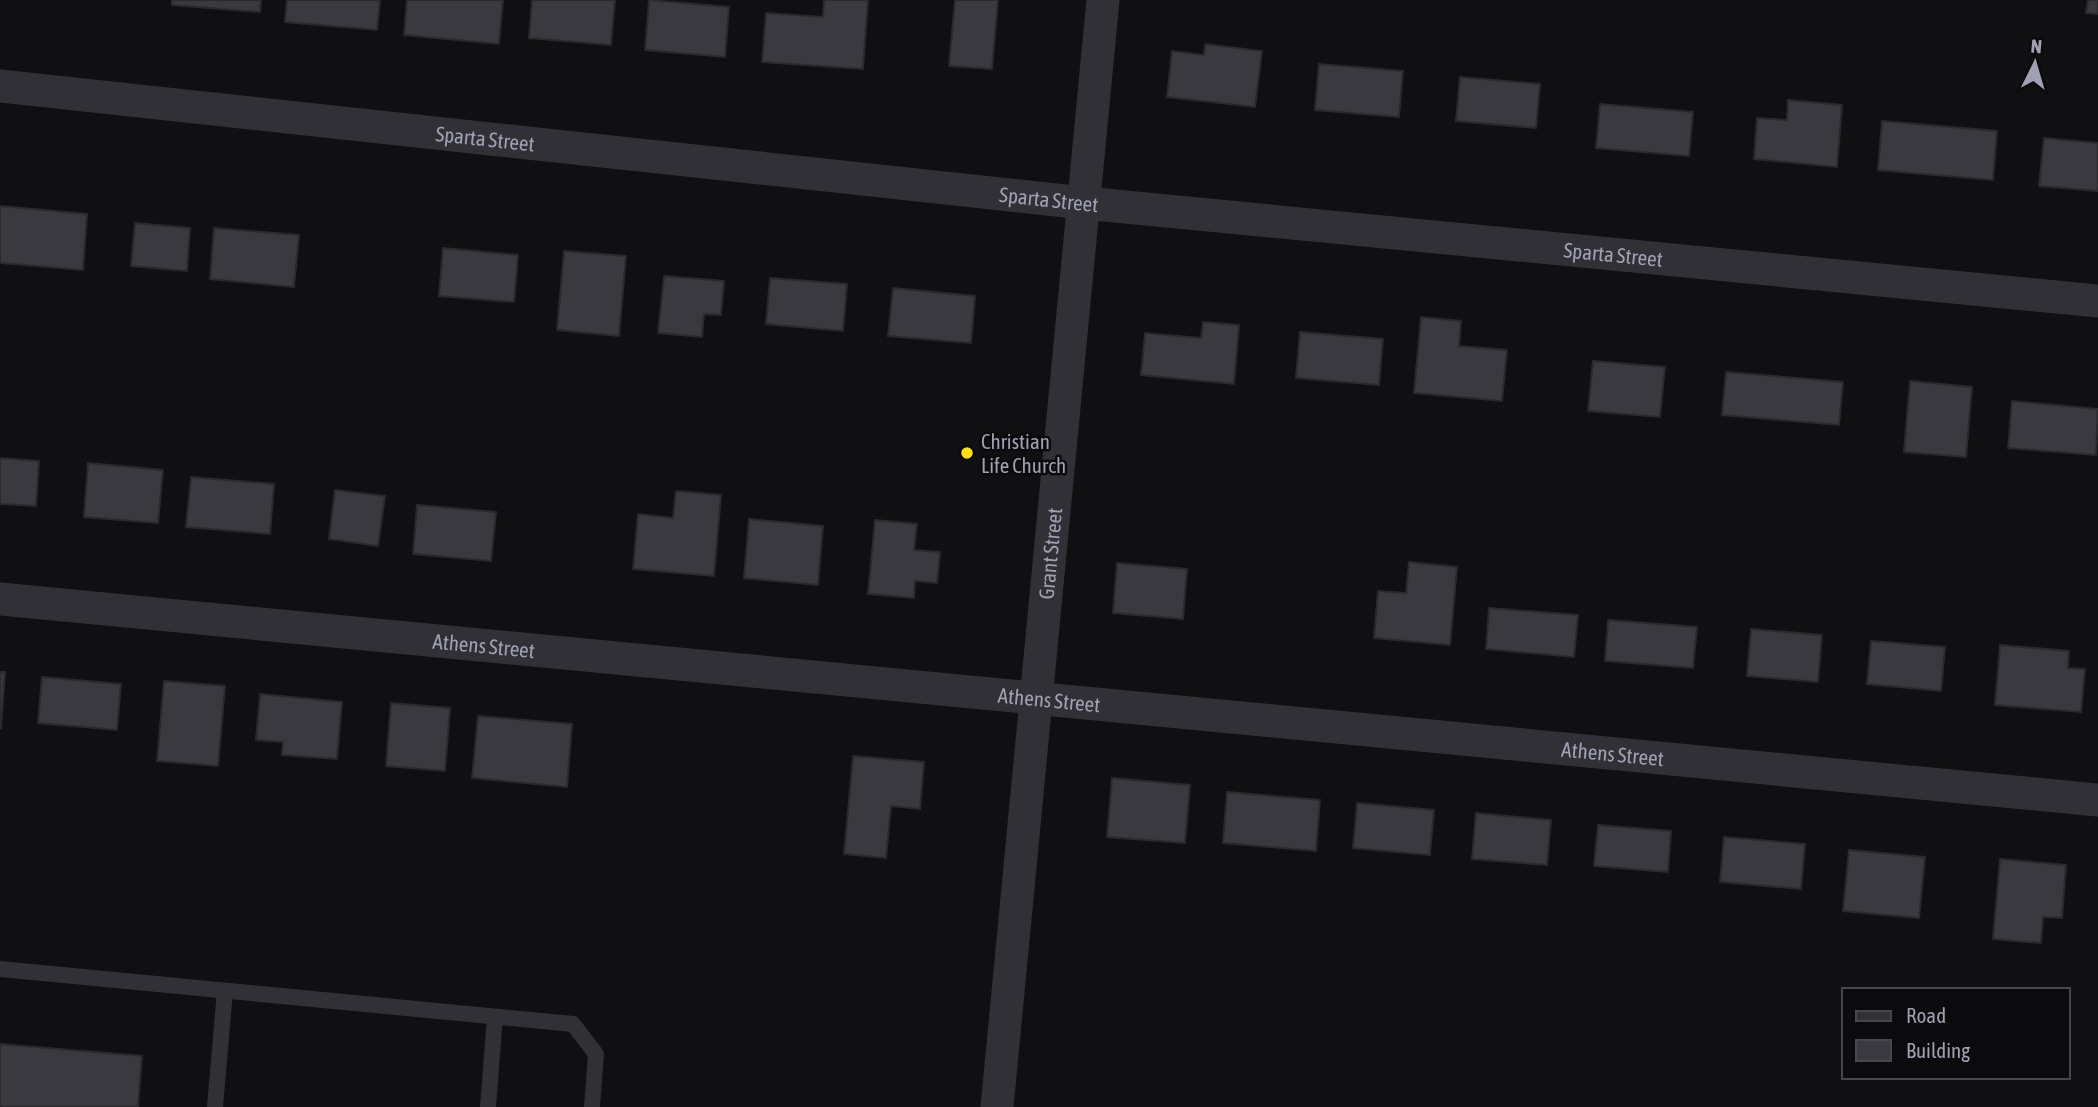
<svg xmlns="http://www.w3.org/2000/svg" width="2098" height="1107" font-family="'Asap Condensed',sans-serif">
<style>
.building{fill:#39393f;stroke:#2a292d;stroke-width:2}
.lines{fill:none;stroke-linecap:round;stroke-linejoin:round}
.lane{stroke:#303036;stroke-width:16}
.street{stroke:#303036;stroke-width:33}
.poi-dot{fill:#ffe019;stroke:#0b0a0c;stroke-width:2.5}
.labels{text-anchor:middle;dominant-baseline:central;stroke-width:5;stroke-linejoin:round;paint-order:stroke}
.street-label{font-size:21px;fill:#9fa1b3;stroke:#0b0a0c}
.poi-label{font-size:21px;fill:#9fa1b3;stroke:#0b0a0c;text-anchor:start}
</style>
<rect width="100%" height="100%" fill="#100f11"/>
<path class="building" d="M172,0h89l-1,12 -88,-7z
M287,0h93l-3,30 -92,-8z
M407,0h96l-4,44 -95,-9z
M532,0h83l-4,45 -82,-7z
M649,0l80,7 -4,50 -80,-7z
M824,0h44l-5,69 -101,-7 4,-49 57,4z
M955,0h43l-6,69 -43,-3z
M2088,0h10v14l-12,-1z
M1205,44l57,7 -7,56 -88,-10 5,-46 32,4z
M1319,64l84,7 -4,46 -84,-7z
M1460,77l80,7 -4,44 -80,-7z
M1788,100l54,5 -5,62 -83,-8 3,-41 30,2z
M1600,104l93,8 -4,44 -93,-8z
M1882,121l115,10 -4,49 -115,-10z
M2044,138l54,5v48l-59,-5z
M0,206l87,8 -4,56 -83,-7z
M135,223l55,5 -3,43 -56,-5z
M214,228l85,7 -5,52 -84,-8z
M443,248l75,7 -4,47 -75,-6z
M564,251l62,5 -7,80 -62,-6z
M664,276l60,5 -3,34 -17,-1 -2,23 -44,-4z
M770,278l77,6 -4,47 -77,-7z
M893,288l82,8 -4,47 -83,-7z
M1421,317l40,4 -2,25 48,4 -5,51 -88,-8z
M1203,322l36,3 -5,59 -93,-9 4,-42 56,5z
M1300,332l83,7 -4,46 -83,-7z
M1593,361l72,6 -5,50 -72,-6z
M1726,372l117,10 -4,43 -117,-10z
M1910,381l62,6 -6,70 -62,-5z
M2012,401l86,8 -2,46 -88,-7z
M0,458l39,3 -3,45 -36,-2z
M88,463l75,7 -5,53 -74,-6z
M191,477l83,7 -4,50 -84,-7z
M335,490l50,6 -7,50 -49,-7z
M676,491l45,4 -7,81 -81,-7 5,-55 35,4z
M417,505l79,7 -5,49 -78,-7z
M749,519l74,7 -5,59 -74,-7z
M875,520l42,4 -3,26 26,2 -3,31 -22,-2 -1,17 -46,-4z
M1409,562l48,5 -7,78 -76,-7 4,-47 28,2z
M1117,563l70,6 -4,50 -70,-6z
M1489,608l89,7 -4,42 -88,-8z
M1608,620l89,7 -4,41 -88,-7z
M1751,629l71,6 -4,47 -71,-6z
M1871,641l74,6 -4,44 -74,-7z
M2000,645l69,6 -1,17 17,1 -4,43 -86,-7z
M0,672h5l-4,56h-1z
M42,677l79,7 -4,46 -79,-7z
M164,681l61,5 -7,80 -61,-5z
M260,694l82,8 -5,57 -55,-4 1,-13 -27,-2z
M391,703l59,5 -5,63 -59,-5z
M478,716l94,8 -5,63 -95,-9z
M853,756l71,6 -4,47 -29,-3 -5,52 -42,-4z
M1112,778l78,7 -5,58 -78,-6z
M1227,792l93,8 -4,51 -93,-8z
M1357,803l77,7 -4,45 -77,-7z
M1476,813l75,7 -4,45 -75,-6z
M1598,825l73,6 -3,41 -74,-6z
M1724,837l81,7 -4,45 -81,-7z
M1849,850l76,7 -6,61 -76,-7z
M2000,859l66,6 -4,53 -19,-1 -2,26 -48,-4z
M0,1044l142,12 -4,51h-138z"/>
<g class="lines">
<path class="lane" d="M0,969l573,55 23,30 -4,53
M215,1107l10,-116
M488,1107l7,-90"/>
<g class="street">
<path id="s1" d="M0,86l1084,117 1014,98"/>
<path id="s2" d="M0,599l2098,201"/>
<path id="s3" d="M997,1107l106,-1107"/>
</g>
</g>
<circle class="poi-dot" cx="967" cy="453" r="7"/>
<g class="labels">
<g class="street-label">
<text stroke="none"><textPath href="#s1" startOffset="488">Sparta Street</textPath></text>
<text stroke="none"><textPath href="#s1" startOffset="1055">Sparta Street</textPath></text>
<text stroke="none"><textPath href="#s1" startOffset="1622">Sparta Street</textPath></text>
<text stroke="none"><textPath href="#s3" startOffset="556">Grant Street</textPath></text>
<text stroke="none"><textPath href="#s2" startOffset="486">Athens Street</textPath></text>
<text stroke="none"><textPath href="#s2" startOffset="1054">Athens Street</textPath></text>
<text stroke="none"><textPath href="#s2" startOffset="1620">Athens Street</textPath></text>
</g>
<g class="poi-label">
<text x="981" y="441">Christian<tspan x="981" dy="24">Life Church</tspan></text>
</g>
</g>
<rect x="1842" y="988" width="228" height="91" fill="#0b0a0c" stroke="#46464f" stroke-width="2"/>
<rect x="1856" y="1011" width="35" height="10" fill="#303036" stroke="#46464f" stroke-width="2"/>
<text x="1906" y="1023" font-size="21" fill="#9fa1b3">Road</text>
<rect x="1856" y="1040" width="35" height="21" fill="#39393f" stroke="#46464f" stroke-width="2"/>
<text x="1906" y="1058" font-size="21" fill="#9fa1b3">Building</text>
<g transform="translate(2035 63) rotate(5)" stroke="#0b0a0c" stroke-width="5" paint-order="stroke">
<path d="M0-5L12 26L0 18L-12 26Z" fill="#9fa1b3"/>
<text y="-10" font-size="19" font-weight="bold" text-anchor="middle" fill="#9fa1b3">N</text>
</g>
</svg>
